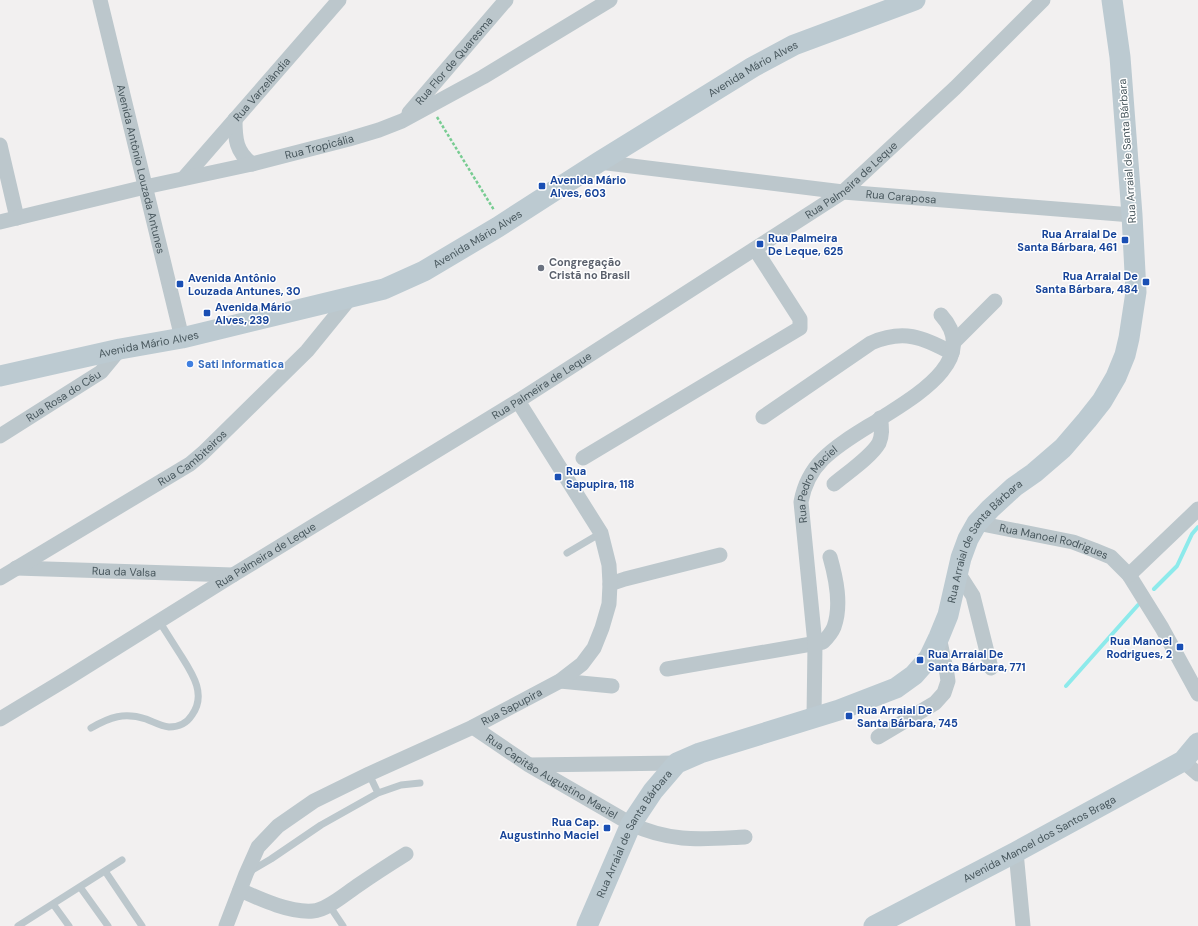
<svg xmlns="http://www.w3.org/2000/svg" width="1198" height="926" font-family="'DM Sans',sans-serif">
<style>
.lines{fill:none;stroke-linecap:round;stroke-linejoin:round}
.stream{stroke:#8deaeb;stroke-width:4}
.path{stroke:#78cc92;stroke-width:2.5;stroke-dasharray:3 2;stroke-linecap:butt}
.lane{stroke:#bcc7cc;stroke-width:7}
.street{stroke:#bcc7cc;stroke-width:15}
.secondary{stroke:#bccad1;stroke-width:21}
.transit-dot{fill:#1a4fb4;stroke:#fff;stroke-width:1.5}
.worship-dot{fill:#6b7280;stroke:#fff;stroke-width:1.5}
.shop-dot{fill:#3f7fe0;stroke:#fff;stroke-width:1.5}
.labels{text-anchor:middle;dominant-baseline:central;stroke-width:3;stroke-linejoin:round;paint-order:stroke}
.street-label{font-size:11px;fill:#48575d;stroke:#fff}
.transit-label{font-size:11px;font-weight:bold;fill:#164399;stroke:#fff;text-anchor:start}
.worship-label{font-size:11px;font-weight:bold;fill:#5b616d;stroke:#fff;text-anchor:start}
.shop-label{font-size:11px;font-weight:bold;fill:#366cbe;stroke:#fff;text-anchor:start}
</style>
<rect width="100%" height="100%" fill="#f2f0f0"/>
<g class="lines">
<path class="stream" d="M1154,589l23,-23 15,-32 6,-7
M1066,686l72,-81"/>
<path class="path" d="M437,117l57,93"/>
<path class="lane" d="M567,553l34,-20
M91,728c19,-11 33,-16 55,-9 8,3 14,7 23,8 10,0 18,-4 23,-12 15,-21 0,-42 -12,-61 -7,-11 -14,-22 -21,-33
M369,774l9,19
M105,871l37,55
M249,872l22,-13 50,-34 57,-32 23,-8 19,-2
M80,887l28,39
M53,904l16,22
M329,905l14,21
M18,926l104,-66"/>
<g class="street">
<path id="s1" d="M100,0l82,338"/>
<path id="s2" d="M409,113l97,-113"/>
<path d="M235,119c0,20 1,33 17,45"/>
<path d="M0,145l17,73"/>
<path id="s3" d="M599,162l244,30 289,23"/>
<path id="s4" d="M184,178l155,-178"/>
<path id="s5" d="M0,222l145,-35 107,-23 97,-25 30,-9 23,-9 81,-44 127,-77"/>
<path d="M953,343l42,-42"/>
<path d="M763,417l108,-74c32,-14 52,-6 81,10"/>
<path id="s6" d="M0,436l101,-64 19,-23"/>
<path d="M583,458l217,-130v-9l-45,-70"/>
<path d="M834,484c13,-11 37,-27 45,-41 3,-7 3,-17 1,-25"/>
<path id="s7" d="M977,523l96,19 21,8 17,7 18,18 33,53 36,66"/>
<path id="s8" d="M16,568l217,7"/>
<path d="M957,571l16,25 18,72"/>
<path d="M1129,575l69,-66"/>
<path id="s9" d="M0,578l190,-114 13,-11 104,-102 44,-54"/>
<path d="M610,584l15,-5 95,-24"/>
<path d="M667,669l156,-27c4,-4 9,-10 11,-15 8,-22 2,-49 -4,-70"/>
<path d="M560,681l52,5"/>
<path id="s10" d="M814,717l1,-73 -14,-142c3,-17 9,-30 22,-43 16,-16 38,-28 57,-40 32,-21 102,-59 61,-104"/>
<path id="s11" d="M0,719l68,-41 165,-103 285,-174 325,-209 112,-104 88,-88"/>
<path id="s12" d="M473,727l56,38 102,59c41,19 72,15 114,13"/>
<path d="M878,737l57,-34 9,-10 4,-12 -1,-7 -8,-37"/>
<path d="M1183,761l15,13"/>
<path d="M530,765l147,-2"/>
<path d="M1016,852l7,74"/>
<path d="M240,890c20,9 50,23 73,21 14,-1 32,-17 44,-25 16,-11 33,-22 49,-32"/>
<path id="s13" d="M226,926l20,-52 12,-27 20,-21 36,-25 55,-27 104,-47 87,-46 22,-17 12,-16 8,-20 7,-24 1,-20 -1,-19 -8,-32 -83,-132"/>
</g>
<g class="secondary">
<path id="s14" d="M0,376l120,-27 62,-11 202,-49 40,-18 74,-44 101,-65 154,-95 41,-22 121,-45"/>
<path id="s15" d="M587,926l44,-102 22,-33 24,-28 23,-10 139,-43 57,-22 18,-13 15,-17 10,-21 9,-22 13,-57 7,-19 9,-16 13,-14 24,-22 20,-14 29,-25 24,-28 15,-19 14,-24 9,-22 4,-17 7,-46 -4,-77 -12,-158 -8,-57"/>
<path id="s16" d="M874,926l142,-74 167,-91 15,-18"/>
</g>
</g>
<g class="transit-dot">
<rect x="538" y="182" width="8" height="8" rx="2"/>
<rect x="1121" y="236" width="8" height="8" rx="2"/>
<rect x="756" y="240" width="8" height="8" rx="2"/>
<rect x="1142" y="278" width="8" height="8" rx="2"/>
<rect x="176" y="280" width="8" height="8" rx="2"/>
<rect x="203" y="309" width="8" height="8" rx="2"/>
<rect x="554" y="473" width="8" height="8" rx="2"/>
<rect x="1176" y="643" width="8" height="8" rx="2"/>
<rect x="916" y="656" width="8" height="8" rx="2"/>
<rect x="845" y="712" width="8" height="8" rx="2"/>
<rect x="603" y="824" width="8" height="8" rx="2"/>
</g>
<circle class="worship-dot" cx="541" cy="268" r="4"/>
<circle class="shop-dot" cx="190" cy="364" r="4"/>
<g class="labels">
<g class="street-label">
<text stroke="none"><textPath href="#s2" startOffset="69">Rua Flor de Quaresma</textPath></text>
<text stroke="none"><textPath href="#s14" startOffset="824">Avenida Mário Alves</textPath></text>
<text stroke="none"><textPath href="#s4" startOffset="118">Rua Varzelândia</textPath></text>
<text stroke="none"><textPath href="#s5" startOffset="328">Rua Tropicália</textPath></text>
<text transform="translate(1127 151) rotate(-94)">Rua Arraial de Santa Bárbara</text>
<text stroke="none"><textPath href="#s1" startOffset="174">Avenida Antônio Louzada Antunes</textPath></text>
<text stroke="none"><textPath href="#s11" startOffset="1008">Rua Palmeira de Leque</textPath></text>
<text stroke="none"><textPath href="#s3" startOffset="304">Rua Caraposa</textPath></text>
<text stroke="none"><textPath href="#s14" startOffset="500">Avenida Mário Alves</textPath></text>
<text stroke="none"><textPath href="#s14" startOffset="152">Avenida Mário Alves</textPath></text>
<text stroke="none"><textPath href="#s11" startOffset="636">Rua Palmeira de Leque</textPath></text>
<text stroke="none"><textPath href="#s6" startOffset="75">Rua Rosa do Céu</textPath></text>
<text stroke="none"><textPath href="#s9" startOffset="227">Rua Cambiteiros</textPath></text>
<text stroke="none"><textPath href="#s10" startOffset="238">Rua Pedro Maciel</textPath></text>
<text stroke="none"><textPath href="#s7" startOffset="79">Rua Manoel Rodrigues</textPath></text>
<text stroke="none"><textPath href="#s15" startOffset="596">Rua Arraial de Santa Bárbara</textPath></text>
<text stroke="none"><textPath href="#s11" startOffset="312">Rua Palmeira de Leque</textPath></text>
<text stroke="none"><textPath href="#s8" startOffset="108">Rua da Valsa</textPath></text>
<text stroke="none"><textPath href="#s13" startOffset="377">Rua Sapupira</textPath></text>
<text stroke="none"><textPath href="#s12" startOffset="93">Rua Capitão Augustino Maciel</textPath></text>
<text stroke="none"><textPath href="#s15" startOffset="104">Rua Arraial de Santa Bárbara</textPath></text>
<text stroke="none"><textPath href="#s16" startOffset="187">Avenida Manoel dos Santos Braga</textPath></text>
</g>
<g class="transit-label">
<text x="550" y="180">Avenida Mário<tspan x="550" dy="13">Alves, 603</tspan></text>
<text x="1117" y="234" text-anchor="end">Rua Arraial De<tspan x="1117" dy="13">Santa Bárbara, 461</tspan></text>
<text x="768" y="238">Rua Palmeira<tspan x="768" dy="13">De Leque, 625</tspan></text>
<text x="1138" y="276" text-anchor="end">Rua Arraial De<tspan x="1138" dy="13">Santa Bárbara, 484</tspan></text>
<text x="188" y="278">Avenida Antônio<tspan x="188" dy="13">Louzada Antunes, 30</tspan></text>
<text x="215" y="307">Avenida Mário<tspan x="215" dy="13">Alves, 239</tspan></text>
<text x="566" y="471">Rua<tspan x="566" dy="13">Sapupira, 118</tspan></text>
<text x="1172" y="641" text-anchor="end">Rua Manoel<tspan x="1172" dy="13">Rodrigues, 2</tspan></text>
<text x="928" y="654">Rua Arraial De<tspan x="928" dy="13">Santa Bárbara, 771</tspan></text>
<text x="857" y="710">Rua Arraial De<tspan x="857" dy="13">Santa Bárbara, 745</tspan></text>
<text x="599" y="822" text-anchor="end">Rua Cap.<tspan x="599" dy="13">Augustinho Maciel</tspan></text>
</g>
<g class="worship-label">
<text x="549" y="262">Congregação<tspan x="549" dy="13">Cristã no Brasil</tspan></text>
</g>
<g class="shop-label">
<text x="198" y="364">Sati Informatica</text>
</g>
</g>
</svg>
